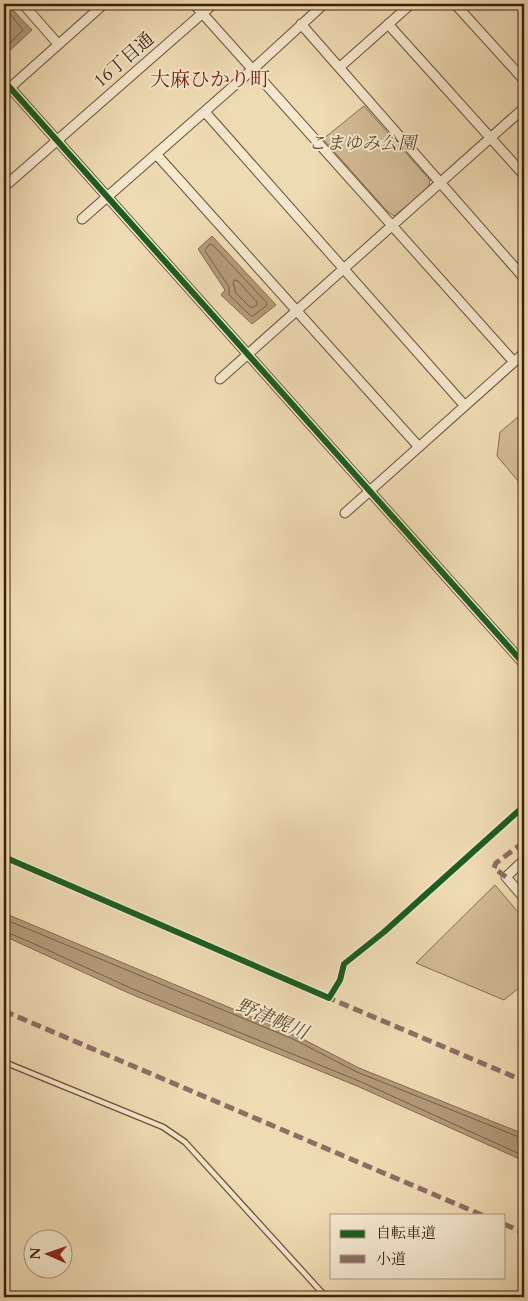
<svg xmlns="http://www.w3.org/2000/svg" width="528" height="1301" font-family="Cardo,'Noto Serif JP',serif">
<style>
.green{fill:#d1bb96;stroke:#876e50}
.water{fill:#b29b7a;stroke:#836a4d}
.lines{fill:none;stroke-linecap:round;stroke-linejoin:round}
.shore{stroke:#785e42;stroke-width:1}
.lane-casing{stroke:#6a4f34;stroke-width:7}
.street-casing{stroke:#6a4f34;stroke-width:11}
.lane{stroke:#f5e8ce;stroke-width:4.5}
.street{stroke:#f5e8ce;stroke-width:9}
.quiet{stroke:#8d6e63;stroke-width:5;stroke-dasharray:10 5;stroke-linecap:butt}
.cycleway-casing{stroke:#f5e8ce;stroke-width:9}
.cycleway{stroke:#1b5e20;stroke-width:6}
.labels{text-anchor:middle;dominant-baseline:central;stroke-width:4;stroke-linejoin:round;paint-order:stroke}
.street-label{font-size:18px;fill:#3d200a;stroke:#f5e8ce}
.park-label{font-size:18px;font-style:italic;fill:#62472d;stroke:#f5e8ce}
.water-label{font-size:19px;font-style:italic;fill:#664b31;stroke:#f5e8ce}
.quarter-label{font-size:20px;fill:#7a1f14;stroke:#f5e8ce}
</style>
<rect width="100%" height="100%" fill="#efdbb3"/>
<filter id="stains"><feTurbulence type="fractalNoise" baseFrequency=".004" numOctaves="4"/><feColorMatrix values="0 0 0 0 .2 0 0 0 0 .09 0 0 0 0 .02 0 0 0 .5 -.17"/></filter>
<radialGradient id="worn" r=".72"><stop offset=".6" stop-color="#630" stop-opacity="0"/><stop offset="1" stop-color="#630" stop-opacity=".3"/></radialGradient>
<path class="green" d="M364,106l66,74 -2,9 -34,27 -7,-5 -64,-72z
M524,412v76l-27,-32 3,-24z
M495,885l29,34v65l-20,16 -88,-37z"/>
<path class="water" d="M11,8l21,22 -25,23 -3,-4v-39z
M212,236l64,69 -24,19 -31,-29 4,-5 -27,-41z
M4,913l291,122 64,33 165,66v27l-167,-75 -224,-91 -129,-59z"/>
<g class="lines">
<path class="shore" d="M4,16l7,-1 12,15 -16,16h-3
M210,244l3,1 54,58 -1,3 -13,10h-2l-22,-21v-8l-24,-36z
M235,280l3,1 19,21v3l-6,3 -15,-15 -3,-10z
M4,919l289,120 64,33 167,67
M4,931l26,11 105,48 224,91 165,75"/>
<g class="lane-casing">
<path id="lane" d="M4,857l325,141
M384,932l140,-126
M4,1062l159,65 22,15 141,155"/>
</g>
<g class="street-casing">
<path id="street" d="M23,4l35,40
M194,4l320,358
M455,4l69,76
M301,24l223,254
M388,24l136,151
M340,67l71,-63
M4,81l520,583
M4,93l100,-89
M205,112l260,294
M156,154l263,293
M4,187l209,-183
M82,219l171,-150 71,-65
M220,379l304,-271
M345,513l179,-160
M524,860l-18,17 18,21"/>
</g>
<use href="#lane" class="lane"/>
<use href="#street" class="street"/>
<path class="quiet" d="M506,877l-12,-9 2,-5 28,-21
M331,995l-2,3 195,83
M4,1011l478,204
M504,1224l20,9"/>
<g class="cycleway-casing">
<path id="cycleway" d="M4,81l520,583
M4,857l325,141 11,-18 4,-16 40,-32 140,-126"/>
</g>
<use href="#cycleway" class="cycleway"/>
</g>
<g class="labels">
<g class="street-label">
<text transform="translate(124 60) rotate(-41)">16丁目通</text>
</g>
<g class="park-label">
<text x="362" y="143">こまゆみ公園</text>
</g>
<g class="water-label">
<text transform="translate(272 1019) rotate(23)">野津幌川</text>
</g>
<g class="quarter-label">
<text x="210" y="79">大麻ひかり町</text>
</g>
</g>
<rect width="528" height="1301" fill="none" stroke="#efdbb3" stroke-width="20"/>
<rect x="5" y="5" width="518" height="1291" fill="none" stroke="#3d200a" stroke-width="2.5"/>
<rect x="10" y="10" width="508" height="1281" fill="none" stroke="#3d200a"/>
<rect x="330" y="1214" width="175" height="65" fill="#f5e8ce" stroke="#ab9880"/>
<rect x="340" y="1230" width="25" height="8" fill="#1b5e20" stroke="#ab9880"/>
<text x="376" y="1238" font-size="15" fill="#3d200a">自転車道</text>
<rect x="340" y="1255" width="25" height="8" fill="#8d6e63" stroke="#ab9880"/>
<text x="376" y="1264" font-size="15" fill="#3d200a">小道</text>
<g transform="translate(48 1254) rotate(272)"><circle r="24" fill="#f5e8ce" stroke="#ab9880"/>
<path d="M0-4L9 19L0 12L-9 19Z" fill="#8f2418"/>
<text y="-8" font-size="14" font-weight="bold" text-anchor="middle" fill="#3d200a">N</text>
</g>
<rect width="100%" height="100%" filter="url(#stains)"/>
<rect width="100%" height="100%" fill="url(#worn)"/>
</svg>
